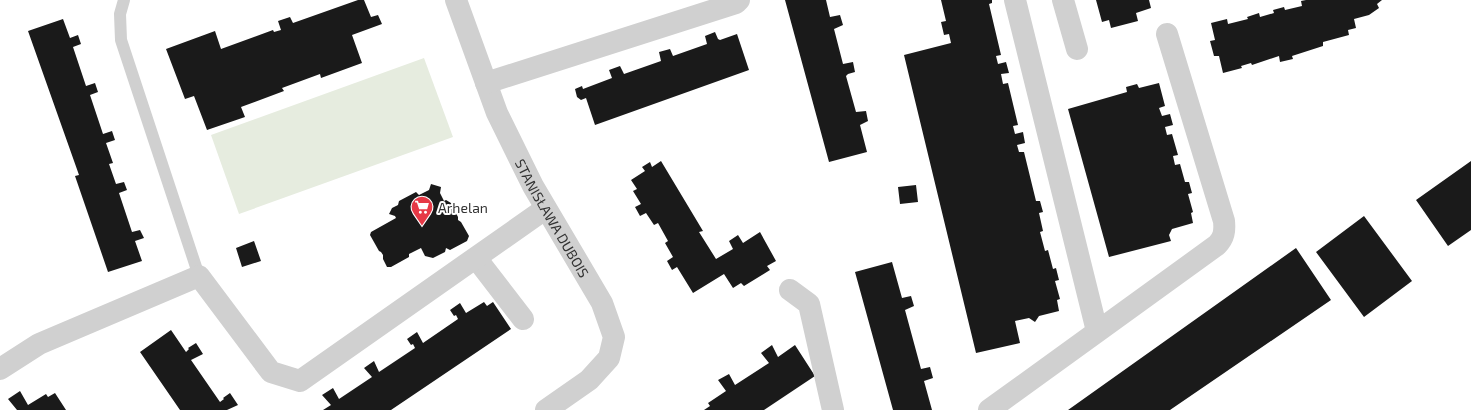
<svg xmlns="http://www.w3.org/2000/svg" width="1471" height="410" font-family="'Exo 2',sans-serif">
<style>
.green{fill:#e6ecdf}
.building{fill:#1a1a1a}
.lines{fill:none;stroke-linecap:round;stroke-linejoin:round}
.service{stroke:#d0d0d0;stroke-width:12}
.minor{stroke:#d0d0d0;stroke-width:22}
.labels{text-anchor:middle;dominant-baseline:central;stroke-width:4;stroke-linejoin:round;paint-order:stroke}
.poi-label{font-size:14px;fill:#333;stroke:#fff;text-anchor:start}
.street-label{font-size:14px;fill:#333;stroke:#fff}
</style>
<rect width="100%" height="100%" fill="#fff"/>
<path class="green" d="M424,58l29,79 -214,77 -28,-79z"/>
<path class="building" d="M358,0h6l7,17 7,-2 4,9 -30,11 10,28 -41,15 -1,-4 -38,14 2,3 -43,16 4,10 -38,13 -13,-34 -9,3 -19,-50 49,-18 6,18 52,-19 1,2 7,-2 -3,-9 12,-4 3,6z
M785,0h41l4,17 10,-2 3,10 -9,4 9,35 10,-2 2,10 -7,2 -2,2 10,36 10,-1 2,10 -8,4 7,27 -38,10z
M941,0h51v3l-3,1 12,51 -5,1 2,8 8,-2 3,11 -8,1 2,10 5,-1 10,42 -5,1 2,8 8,-2 2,11 -8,2 2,7h5l12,49h4l3,11 -4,1 4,18 -3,1 5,19 3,-1 5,19 3,-1 3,12 -4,1 5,18 -3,1 2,11 -20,5 -4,6 -6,-4 -14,3 5,22 -44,10 -72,-298 47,-12 -2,-9 -5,1 -3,-13 5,-1z
M1096,0h53l2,8 -15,5 2,8 -27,7 -2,-8 -7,2z
M1306,0h76l-5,4 2,4 -10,7 -15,4 2,9 -8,2 1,5 -26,7v4l-31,10 1,3 -13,3 -1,-6 -27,9 -1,-2 -10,3 1,2 -19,5 -4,-17h-5l-4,-15 5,-1 -4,-17 16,-4 1,5 20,-5 -1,-2 12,-4 1,4 14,-4 -1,-3 11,-3 1,3 17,-4 -1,-5z
M63,19l7,19 8,-3 3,9 -8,3 13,39 9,-3 3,9 -8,3 13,39 9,-3 3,9 -9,3 7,20 -4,1 7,20 8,-2 3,8 -8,3 13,39 8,-2 4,8 -9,3 7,20 -34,11 -33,-96 4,-1 -51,-144z
M715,32l3,7 2,1 17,-6 12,36 -154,55 -9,-27 -5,2 -4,-3 -2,-8 7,-3 1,3 29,-11 -3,-8 11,-4 4,8 37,-13 -2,-9 11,-3 3,7 34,-12 -2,-8z
M1159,83l6,23 -6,2 3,8 8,-2 3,11 -8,2 2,8 5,-1 6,21 -5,1 2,9 5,-1 5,18h4l3,11 -4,1 5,18 -2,1 2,10 -21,6 -3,6 2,6 -62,16 -41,-148 59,-17 -1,-5 11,-3 2,4z
M661,161l42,70 -4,1 17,27 17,-10 -4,-8 9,-6 5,8 17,-11 16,29 -9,5 3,4 -26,16 -3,-3 -8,5 -9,-14 -31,19 -16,-26 -5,3 -5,-9 6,-4 -8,-14 3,-2 -10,-18 -4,2 -8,-12 -6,3 -5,-9 6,-3 -8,-13 4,-2 -6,-9 14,-9 -3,-4 8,-5 2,5z
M1471,161v69l-23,16 -32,-46z
M431,184l10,3 -1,6 4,8 2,-1 5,3 7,14v3l3,2 8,14 -2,5 -17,9 -4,-2 -1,4 -12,6 -8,-2 -4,-8 -12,6v3l-18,10h-4l-4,-8v-4l-2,-3 -2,-1 -9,-16 1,-3 25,-14 -1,-2 -6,-2 3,-6 6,-3 1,-4 17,-9 3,3 10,-5z
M916,185l2,17 -18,2 -2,-17z
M1364,216l48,65 -48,36 -48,-65z
M254,241l7,20 -19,6 -6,-19z
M1296,248l35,52 -161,110h-102z
M892,262l10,36 9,-2 3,10 -9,4 16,59 9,-2 3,11 -9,3 8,29h-39l-38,-138z
M484,302l3,4 6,-4 18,27 -120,81h-68l8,-5 -9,-10 11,-7 6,11 33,-22 -8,-9 10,-7 5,11 36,-24 -2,-4 -2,1 -4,-6 10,-7 6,11 35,-24 -2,-4 -2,1 -4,-6 10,-7 6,10z
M171,330l15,22 3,-3 -1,-1 8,-5 7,11 -12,6 29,42 4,-3 -1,-1 7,-5 8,12 -11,5h-47l-40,-58z
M772,345l6,12 17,-12 20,31 -51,34h-60l6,-4 -2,-3 18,-12 -8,-11 11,-6 6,11 34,-22 -8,-10z
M20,391l8,14 18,-11 2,3 7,-4 11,17h-49l-9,-11z"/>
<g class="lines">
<path class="service" d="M124,0l-4,14 1,26 78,236"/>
<g class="minor">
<path id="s1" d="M456,0l41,113 36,73 69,117 12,34 -5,21 -20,22 -43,30"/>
<path d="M1015,0l82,331"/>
<path d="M1063,0l14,49"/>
<path d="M486,83l250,-80 3,-3"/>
<path d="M476,258l47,61"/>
<path d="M790,290l19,14 24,106"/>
<path d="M0,369l39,-25 160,-68 72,96 29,9 245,-172"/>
<path d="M989,410l228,-165c7,-7 8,-14 7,-24l-57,-187"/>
</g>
</g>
<defs>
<g id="supermarket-pin" transform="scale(1.15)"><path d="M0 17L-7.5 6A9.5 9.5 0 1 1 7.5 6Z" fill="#e63946" stroke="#fff"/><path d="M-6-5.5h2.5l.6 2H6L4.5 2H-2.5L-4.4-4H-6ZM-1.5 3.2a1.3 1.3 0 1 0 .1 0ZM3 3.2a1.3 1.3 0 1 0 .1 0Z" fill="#fff"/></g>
</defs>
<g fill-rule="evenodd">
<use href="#supermarket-pin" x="422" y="207"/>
</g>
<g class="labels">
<g class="poi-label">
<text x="438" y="207">Arhelan</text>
</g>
<g class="street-label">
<text stroke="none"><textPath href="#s1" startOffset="239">STANISŁAWA DUBOIS</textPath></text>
</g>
</g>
</svg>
